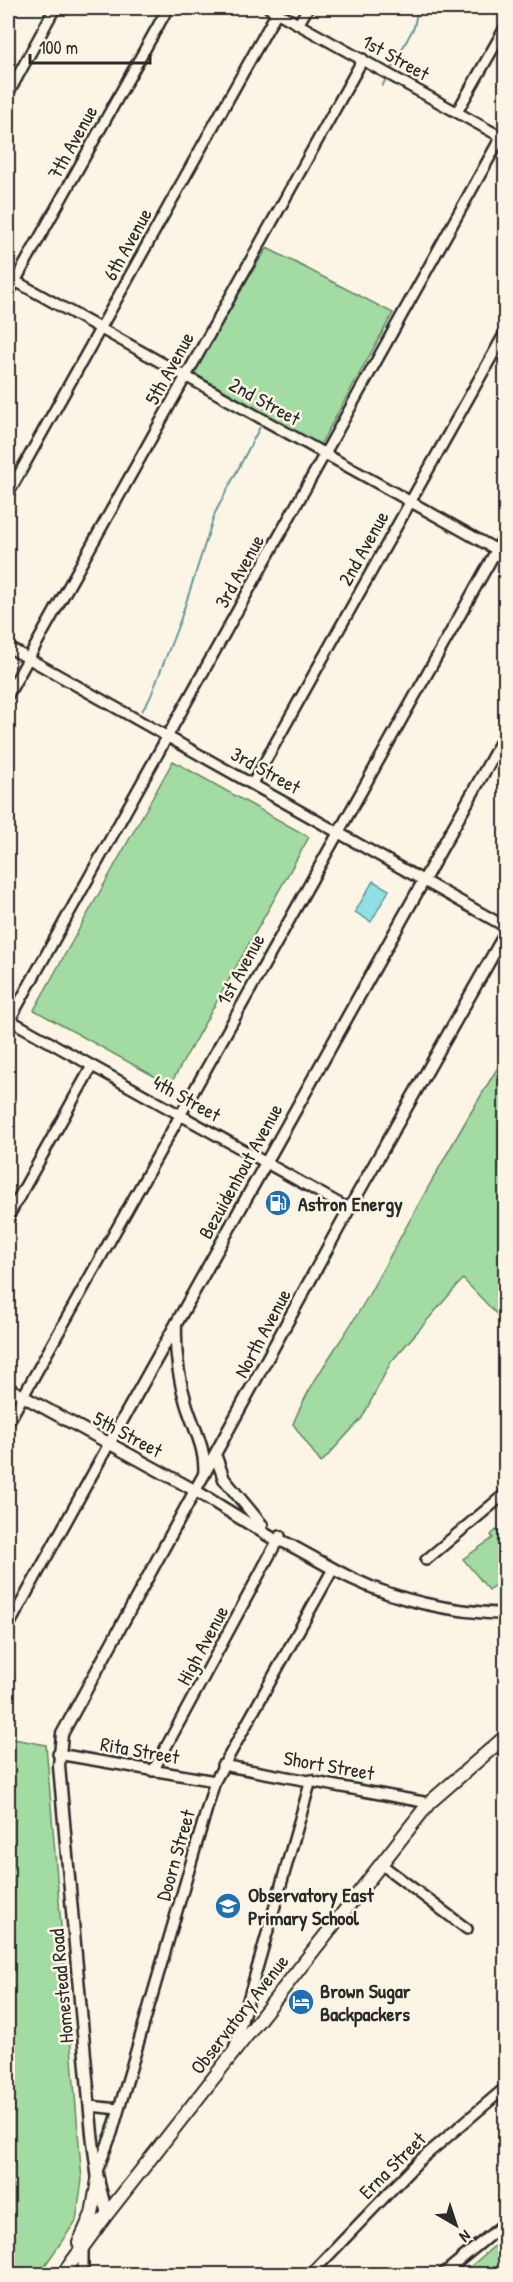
<svg xmlns="http://www.w3.org/2000/svg" width="513" height="2282" font-family="'Patrick Hand',sans-serif">
<style>
.green{fill:#a2dca2;stroke:#668466;stroke-width:1.5}
.water{fill:#8ee0e5;stroke:#66989b;stroke-width:1.5}
.lines{fill:none;stroke-linecap:round;stroke-linejoin:round}
.stream{stroke:#66989b;stroke-width:2}
.minor-casing{stroke:#2b2b2b;stroke-width:14}
.tertiary-casing{stroke:#2b2b2b;stroke-width:15}
.secondary-casing{stroke:#2b2b2b;stroke-width:16}
.minor{stroke:#fcf5e5;stroke-width:9}
.tertiary{stroke:#fcf5e5;stroke-width:10}
.secondary{stroke:#fcf5e5;stroke-width:12}
.labels{text-anchor:middle;dominant-baseline:central;stroke-width:5;stroke-linejoin:round;paint-order:stroke}
.street-label{font-size:20px;fill:#2b2b2b;stroke:#fcf5e5}
.poi-label{font-size:20px;font-weight:bold;fill:#2b2b2b;stroke:#fcf5e5;text-anchor:start}
</style>
<rect width="100%" height="100%" fill="#fcf5e5"/>
<filter id="ink" filterUnits="userSpaceOnUse"><feTurbulence type="fractalNoise" baseFrequency=".0167" numOctaves="2"/><feDisplacementMap in="SourceGraphic" scale="12" xChannelSelector="R" yChannelSelector="G"/><feConvolveMatrix kernelMatrix="1 2 1 2 8 2 1 2 1" color-interpolation-filters="sRGB"/></filter>
<g filter="url(#ink)">
<path class="green" d="M267,248l126,65 -74,134 -129,-76z
M173,761l136,76 -139,248 -136,-75z
M505,1056v267l-42,-44 -72,83 -29,56 -41,45 -28,-39c18,-45 50,-84 74,-126 45,-82 89,-163 138,-242z
M496,1530l9,11v35l-16,14 -26,-31 30,-21 -2,-3z
M8,1738l38,7 36,435 -6,41 -37,53h-31z
M505,2237v37h-43z"/>
<path class="water" d="M373,881l16,9 -18,32 -16,-10z"/>
<g class="lines">
<path class="stream" d="M392,68l22,-41 4,-19
M382,86l4,-7
M142,711l8,-13 30,-77 35,-108 45,-86"/>
<g class="minor-casing">
<path id="minor" d="M269,8l236,131
M299,23l9,-15
M8,94l47,-86
M457,112l49,-86
M8,277l498,278
M8,294l160,-286
M8,494l269,-482
M8,647l498,280
M8,695l355,-636
M253,783l253,-452
M8,1019l341,190
M8,1023l493,-886
M8,1217l84,-151
M8,1423l498,-890
M426,1560l80,-67
M8,1627l101,-183
M58,1754l157,27
M222,1765l207,38
M153,1771l127,-235
M381,1864l86,65
M234,2049l77,-269
M90,2106l28,3
M97,2171l15,-38 103,-352 118,-212
M83,2248v26
M311,2274l108,-113 87,-74
M443,2274l63,-52"/>
</g>
<g class="tertiary-casing">
<path id="tertiary" d="M176,1324c-1,28 2,53 10,79 7,24 21,47 18,72
M8,1388l188,103 81,50 7,1c24,12 46,26 69,37 48,23 100,33 153,35
M109,1444l397,-711
M216,1457l8,22 38,46
M107,2214l-9,-34 -6,-46 -33,-368 3,-32 287,-525 157,-277"/>
</g>
<g class="secondary-casing">
<path id="secondary" d="M79,2243l13,-29 6,-34
M63,2274l44,-60 322,-411 77,-67"/>
</g>
<use href="#minor" class="minor"/>
<use href="#tertiary" class="tertiary"/>
<use href="#secondary" class="secondary"/>
</g>
</g>
<defs>
<g id="fuel-disc" transform="scale(1.35)"><circle r="9.5" fill="#1f6fb2" stroke="#fcf5e5"/><path d="M-5.5-6h7V0h2V4h1.3V-2.5L3-4.5l.8-.8L6-3V5H2.5V1h-1V6h-7ZM-4.2-4.7v3.2H.2V-4.7Z" fill="#fff"/></g>
<g id="school-disc" transform="scale(1.35)"><circle r="9.5" fill="#1f6fb2" stroke="#fcf5e5"/><path d="M0-5L7-2L0 1L-7-2ZM-4 1L0 2.5L4 1V4Q0 6-4 4Z" fill="#fff"/></g>
<g id="hotel-disc" transform="scale(1.35)"><circle r="9.5" fill="#1f6fb2" stroke="#fcf5e5"/><path d="M-6-4.5h1.5V1H6V5H4.5V3h-9V5H-6ZM-4 0a1.8 1.8 0 1 1 3.6 0ZM.5 0V-2.5h3Q6-2.5 6 0Z" fill="#fff"/></g>
</defs>
<g fill-rule="evenodd">
<use href="#fuel-disc" x="278" y="1203"/>
<use href="#school-disc" x="228" y="1906"/>
<use href="#hotel-disc" x="301" y="2002"/>
</g>
<g class="labels">
<g class="street-label">
<text transform="translate(396 57) rotate(29)">1st Street</text>
<text transform="translate(72 142) rotate(-61)">7th Avenue</text>
<text transform="translate(127 244) rotate(-61)">6th Avenue</text>
<text transform="translate(169 368) rotate(-61)">5th Avenue</text>
<text transform="translate(265 401) rotate(29)">2nd Street</text>
<text transform="translate(363 548) rotate(-61)">2nd Avenue</text>
<text transform="translate(239 571) rotate(-61)">3rd Avenue</text>
<text transform="translate(266 770) rotate(29)">3rd Street</text>
<text transform="translate(240 969) rotate(-61)">1st Avenue</text>
<text transform="translate(187 1098) rotate(29)">4th Street</text>
<text transform="translate(240 1171) rotate(-61)">Bezuidenhout Avenue</text>
<text transform="translate(262 1333) rotate(-62)">North Avenue</text>
<text transform="translate(128 1434) rotate(28)">5th Street</text>
<text transform="translate(202 1645) rotate(-62)">High Avenue</text>
<text transform="translate(140 1750) rotate(10)">Rita Street</text>
<text transform="translate(329 1765) rotate(10)">Short Street</text>
<text transform="translate(175 1855) rotate(-74)">Doorn Street</text>
<text transform="translate(61 1986) rotate(-95)">Homestead Road</text>
<text transform="translate(239 2014) rotate(-52)">Observatory Avenue</text>
<text transform="translate(392 2165) rotate(-45)">Erna Street</text>
</g>
<g class="poi-label">
<text x="298" y="1203">Astron Energy</text>
<text x="248" y="1894">Observatory East<tspan x="248" dy="23">Primary School</tspan></text>
<text x="320" y="1990">Brown Sugar<tspan x="320" dy="23">Backpackers</tspan></text>
</g>
</g>
<rect width="513" height="2282" fill="none" stroke="#fcf5e5" stroke-width="30"/>
<rect x="15" y="15" width="483" height="2252" fill="none" stroke="#2b2b2b" stroke-width="2" filter="url(#ink)"/>
<g transform="translate(456 2225) rotate(141)" stroke="#fcf5e5" stroke-width="4.5" paint-order="stroke">
<path d="M0-4.5L10 22L0 15L-10 22Z" fill="#2b2b2b"/>
<text y="-9" font-size="16" font-weight="bold" text-anchor="middle" fill="#2b2b2b">N</text>
</g>
<path d="M30 54v9h120v-9" fill="none" stroke="#2b2b2b" stroke-width="3"/>
<text x="39" y="54" font-size="18" fill="#2b2b2b" stroke="#fcf5e5" stroke-width="4.5" paint-order="stroke">100 m</text>
</svg>
